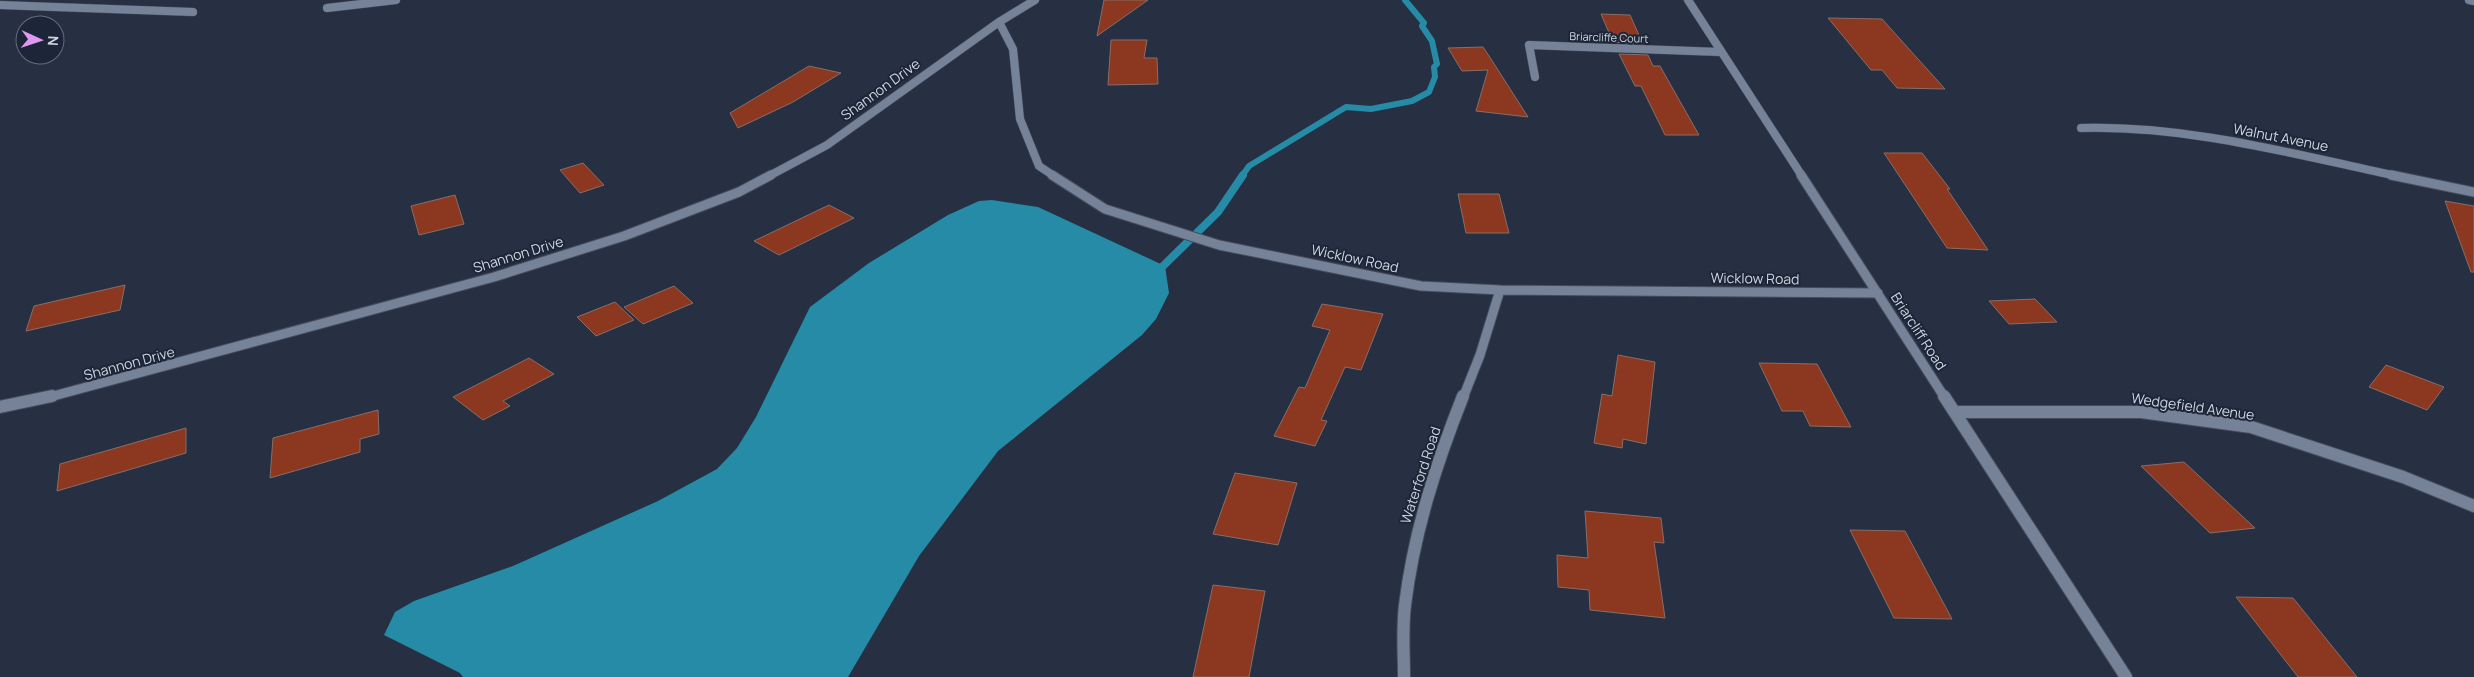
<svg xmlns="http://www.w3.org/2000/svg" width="2474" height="677" font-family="Manrope,sans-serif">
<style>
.water{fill:#268ba6}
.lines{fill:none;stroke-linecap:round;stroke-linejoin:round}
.stream-far1{stroke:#268ba6;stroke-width:6}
.stream{stroke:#268ba6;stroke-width:8}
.building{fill:#8c3720;stroke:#886e67}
.street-far2-casing{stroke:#444d5c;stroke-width:9}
.street-far1-casing{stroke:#444d5c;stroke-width:11}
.street-casing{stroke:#444d5c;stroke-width:14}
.street-far2{stroke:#768297;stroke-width:8}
.street-far1{stroke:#768297;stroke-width:9}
.street{stroke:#768297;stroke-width:12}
.labels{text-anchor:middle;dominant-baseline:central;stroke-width:4;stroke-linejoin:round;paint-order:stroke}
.far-street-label{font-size:11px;fill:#ced5e0;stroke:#1d2638}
.street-label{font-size:14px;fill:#ced5e0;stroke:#1d2638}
</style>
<rect width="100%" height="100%" fill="#263042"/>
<path class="water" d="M992,200l46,7 127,59 4,27 -13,26 -14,16 -144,116 -79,105 -71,121h-385l-3,-4 -76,-38 11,-23 19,-11 99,-35 145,-65 59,-32 20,-21 19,-31 54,-110 59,-44 79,-48 31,-14z"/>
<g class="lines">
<path class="stream-far1" d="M1242,176l7,-10 97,-59 25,2 41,-8 17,-9 6,-15 -1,-10 3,-3 -5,-23 -10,-15 2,-3 -19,-23"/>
<path class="stream" d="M1156,273l62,-61 25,-37"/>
</g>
<path class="building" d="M1104,0h44l-51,36z
M1601,14l29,1 13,29 -30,-2z
M1828,18l54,1 63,70 -48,-1 -15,-18h-11z
M1111,40h36l-3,18h13l1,26 -50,1z
M1483,47l8,12 37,58 -52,-6 12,-41 -26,1 -14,-23z
M1619,54l29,1 5,11h7l39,69h-34l-24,-49h-6z
M809,66l32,7 -48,29 -55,26 -8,-15z
M1884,153h38l28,36h-3l41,61 -41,-2z
M583,163l21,22 -24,8 -20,-23z
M1458,194h41l10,39h-43z
M455,195l9,29 -45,11 -8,-29z
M2445,201l29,5v66h-3z
M829,205l25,13 -75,37 -25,-14z
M125,285l-5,25 -94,21 8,-25z
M674,286l19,17 -50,21 -19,-17z
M2035,299l22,23 -48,2 -20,-23z
M615,302l19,18 -38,16 -19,-19z
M1322,304l61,10 -22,56 -16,-3 -24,53 6,1 -12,25 -41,-10 25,-49 6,1 25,-58 -18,-4z
M1618,355l37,7 -9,82 -23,-5 -1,9 -28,-5 8,-49 10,2z
M529,358l25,16 -51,27 7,5 -27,14 -30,-23z
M1759,363l58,1 34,63 -41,-1 -7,-15h-21z
M2386,365l58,22 -17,23 -58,-23z
M378,410l1,24 -19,5v13l-90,26 3,-40z
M186,428v25l-129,38 3,-27z
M2184,462l71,66 -45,5 -69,-67z
M1235,473l62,10 -19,62 -65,-11z
M1585,511l76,7 3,25 -10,-1 11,76 -75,-8 -1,-20 -31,-3 -1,-32 31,3z
M1850,530l55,1 47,88 -58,-1z
M1213,585l52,6 -16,86h-56z
M2236,597l57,1 64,79h-59z"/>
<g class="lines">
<g class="street-far2-casing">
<path id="street-far2" d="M1035,0l-36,22 14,27 7,70 19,47 15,10
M1688,0l114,176
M2469,0l5,1
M0,5l193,7
M327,8l69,-8
M1535,77l-6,-32 191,7
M2081,128c107,-3 212,26 316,48
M769,176l58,-31 172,-123"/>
</g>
<g class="street-far1-casing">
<path id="street-far1" d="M1052,175l53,34 114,36 202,41 79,4 378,3
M1801,175l144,223
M2391,175l83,17
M46,398l448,-121 130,-41 115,-44 32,-17
M1463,398l17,-43 20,-65"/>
</g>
<g class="street-casing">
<path id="street" d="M1944,396l182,281
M0,407l52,-11
M1956,412h185l110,15 152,50 71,29
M1404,677c0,-24 -2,-49 1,-72 9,-73 31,-141 58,-209"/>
</g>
<use href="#street-far2" class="street-far2"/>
<use href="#street-far1" class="street-far1"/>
<use href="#street" class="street"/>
</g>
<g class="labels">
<g class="far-street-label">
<text transform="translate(1609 37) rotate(2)">Briarcliffe Court</text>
</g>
<g class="street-label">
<text transform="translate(880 89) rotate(-36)">Shannon Drive</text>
<text transform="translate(2281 137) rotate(11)">Walnut Avenue</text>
<text transform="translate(518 254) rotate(-17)">Shannon Drive</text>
<text transform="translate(1355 258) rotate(12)">Wicklow Road</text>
<text transform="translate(1755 278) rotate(1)">Wicklow Road</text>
<text transform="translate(1919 331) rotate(57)">Briarcliff Road</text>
<text transform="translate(129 363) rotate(-15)">Shannon Drive</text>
<text transform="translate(2193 406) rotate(8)">Wedgefield Avenue</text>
<text transform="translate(1420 475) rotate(-72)">Waterford Road</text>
</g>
</g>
<g transform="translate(40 40) rotate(93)"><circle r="24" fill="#1d2638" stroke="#646c7b"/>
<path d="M0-4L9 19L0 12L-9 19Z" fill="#df98f2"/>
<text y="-8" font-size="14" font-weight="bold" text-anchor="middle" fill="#ced5e0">N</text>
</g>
</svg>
